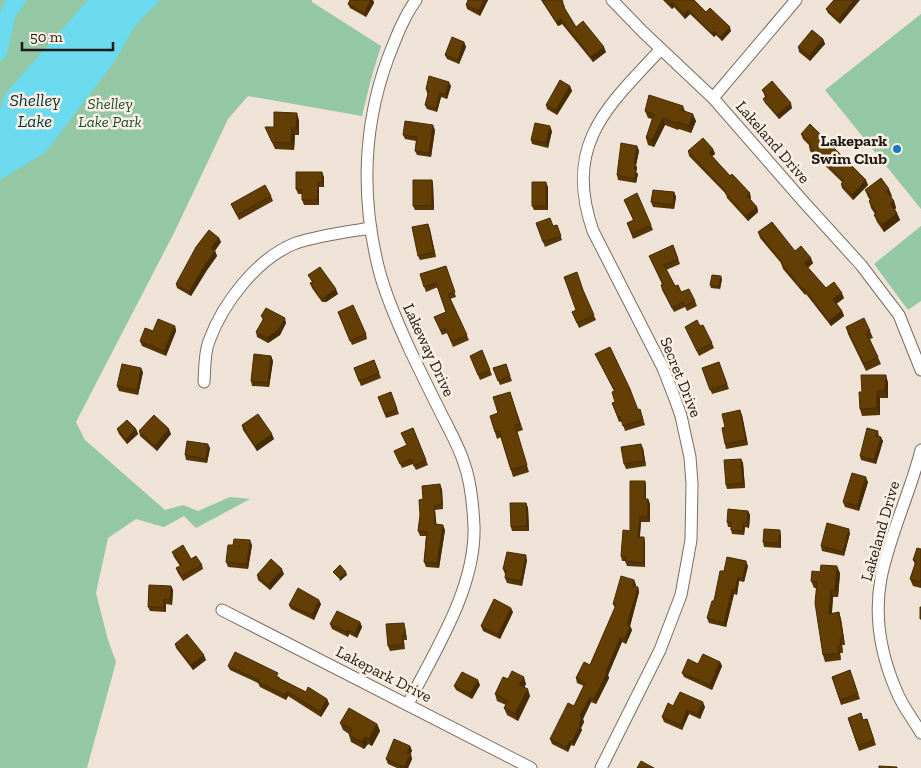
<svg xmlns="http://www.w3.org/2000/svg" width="921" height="768" font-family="'Zilla Slab',serif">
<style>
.green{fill:#94c7a3}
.water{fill:#6bd9ee}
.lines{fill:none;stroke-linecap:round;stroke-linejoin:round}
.minor-casing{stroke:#786e62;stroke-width:13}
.minor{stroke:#fff;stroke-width:11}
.wall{fill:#563604}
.shaded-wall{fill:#462c04}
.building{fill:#643f05;stroke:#462c04}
.poi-dot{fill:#147cc7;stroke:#fbf0e3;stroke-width:2}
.labels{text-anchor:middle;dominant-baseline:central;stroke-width:5;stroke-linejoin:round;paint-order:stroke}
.park-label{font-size:16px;font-style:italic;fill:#195130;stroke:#fbf0e3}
.poi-label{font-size:16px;font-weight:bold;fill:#1d1915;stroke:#fbf0e3;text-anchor:end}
.street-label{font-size:16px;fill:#1d1915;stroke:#fbf0e3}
.water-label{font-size:18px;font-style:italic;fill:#00353e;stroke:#fbf0e3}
</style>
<rect width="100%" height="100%" fill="#eee3d6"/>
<path class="green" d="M0,0h312v2l69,44 -10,33 -9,37 -114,-20 -20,23 -53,112 -99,191 9,18 80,70 18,-5 15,6 32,-14 20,2 -54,29 -12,-12 -20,11 -28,-8 -28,19 -12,55 12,47 8,22 -29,106h-87z
M921,14v195l-96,-119z
M921,226v75l-13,9 -34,-46z"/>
<path class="water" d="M6,0h21l-12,18 -8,37 -7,7v-50z
M88,0h72l-26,27 -19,34 -69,91 -46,28v-71l5,-15z"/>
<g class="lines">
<g class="minor-casing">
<path id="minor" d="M612,0l31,32 70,66 89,102 59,65 38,50 22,55
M713,98l83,-98
M204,382c1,-14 0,-28 5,-41 14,-38 48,-83 87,-98 24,-8 50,-11 75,-15
M921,450c-11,43 -31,84 -40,128 -7,38 0,77 15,112 6,16 17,29 25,43
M222,610l309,158
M408,704c27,-54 68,-116 66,-178 -1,-21 -3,-44 -10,-63 -4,-13 -11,-26 -17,-38 -13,-25 -25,-50 -37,-75 -12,-26 -24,-53 -31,-80 -18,-71 -16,-144 9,-212 8,-20 15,-40 28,-58
M601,768l59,-118 21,-55 10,-55 1,-56 -2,-27 -9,-41 -6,-17 -12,-31 -70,-137c-30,-87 14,-124 68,-182"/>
</g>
<use href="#minor" class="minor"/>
</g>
<path class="wall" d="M350,0h23l1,3 -8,14 -16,-9 -2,-4z
M468,0h20l-8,16 -13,-7 -1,-4z
M541,0h21l3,7 -1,1 12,19 30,25 -13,10 -31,-38 -4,2z
M663,0h31l12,12 25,19 -9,10 -6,-6 -2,2 -24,-23 -5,5 -11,-12 -2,2z
M834,0l6,24 -12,-11 -2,-4z
M823,39l2,5 -15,17 -11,-9 -1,-5z
M464,42l2,5 -7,17 -12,-5 -2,-4z
M451,86l-4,13 -6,-2 -4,15 -10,-3 -2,-4 3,-11 -1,-1 -1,-4z
M570,86l2,5 -15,24 -10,-6 -1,-4z
M762,90l30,18 -13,11 -14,-16 -2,-4 2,-2 -1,-3z
M683,106l2,5 11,10 -5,12 -12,-4 -1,1 -13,-5 -11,22 -6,-2 -2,-7 6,-19 -4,-1 -3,-7z
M299,120v15h-4l-1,15 -19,-1 -10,-22h9z
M435,130l-4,27 -14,-2 -2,-4 1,-10 -11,-2 -2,-4z
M552,131l-4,17 -16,-4 -1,-4z
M801,134l67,51 -15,15 -11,-12 -1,-4 1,-2 -32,-31 -1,-5v-1l-6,-6z
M637,146l2,5 -3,14 1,3 -1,4 2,2 -2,9 -18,-3 -1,-5z
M713,149l2,5 -3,2 39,42 -1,1 7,8 1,5 -10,9 -21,-23 -1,-4 -37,-38 -1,-5z
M324,177v10h-5v18h-15l-2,-5v-6h-4l-2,-5z
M432,180l1,4 1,26h-19l-2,-4z
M548,187v23h-14l-2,-4z
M865,190l27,6 -1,1 3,4 2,7 -1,1 5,11 -16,12 -7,-10 -3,-7 1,-1 -4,-6 -2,-7 1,-1 -2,-3z
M674,192l2,5 -2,12 -21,-2 -2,-5z
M271,196l2,5 -34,19 -8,-16z
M624,200l27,25 2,5 -20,9 -6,-16 6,-3z
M536,223l17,3 4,-1 5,15 -17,7z
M428,224l8,33 -16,3 -2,-4z
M758,232l37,19 18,12 -5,5 18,20 18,10 -8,6 6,7 2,5 -13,10 -25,-32 -1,1 -22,-26 -2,-6 -21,-25z
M219,238l2,4 -6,9 2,5 -10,14 -16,26 -14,-8 -1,-4z
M673,245l7,19 -14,6 9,16 6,6 14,9 2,5 -10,5 -2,-4 -11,5 -12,-22 -1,-5 1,-1 -13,-28z
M446,266l10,31 -6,2 19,41 -16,7 -6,-14 -5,2 -8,-18 12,-5 -8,-25 -12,5 -6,-18z
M308,275l30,19 -12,8h-4l-10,-14 -2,-5 2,-1z
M722,279l-2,10 -9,-1 -1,-3z
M583,292l13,28 -17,8 -7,-16 4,-2z
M261,316l25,7 -6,12 -12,8 -11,-6 -1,-5 7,-12z
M340,316l26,18 1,5 -15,6z
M175,326l1,5 -10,25 -24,-10 -2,-5z
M700,326l12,17 2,5 -15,8 -14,-29z
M846,327l24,4 3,7 -3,1 11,25 -15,7 -18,-37z
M595,354l43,56 2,-1 5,16 -20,6 -3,-10 -3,1 -7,-19 3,-1 -1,-11z
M271,356l2,5 -4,26 -17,-1 -1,-5z
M470,356l20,14 2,5 -12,5z
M374,360l7,18 -20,8 -7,-18z
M719,362l10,27 -17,5 -10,-26z
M506,364l6,17 -12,4 -7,-17z
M143,372l-5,23 -19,-4 -2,-5z
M888,382v16h-8v17l-18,1 -2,-7 2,-17z
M391,392l8,22 -13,4 -8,-21z
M510,392l13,38 -6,2 12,40 -16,5 -12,-40 -4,2 -7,-23 8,-3z
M742,415l6,30 -22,4 -1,-5v-17z
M242,425l32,14 -17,12 -14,-21z
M413,428l15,37 -12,5 -3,-6 -11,4 -8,-17 13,-6 -6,-12z
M117,429h19l2,5 -11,10 -8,-10z
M139,431l32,3 -14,17 -17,-15z
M878,431l1,5 4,5 -7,23 -15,-4 -1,-4z
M210,448l-3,15 -21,-3 -1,-5z
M643,448l3,18 -20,3 -2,-5z
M741,459l2,4 2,25 -18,1 -1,-4z
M645,481l1,5v13h2l2,5v18h-9l-1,15 5,5v25l-18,-1 -2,-5h-3l-1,-5 9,-25z
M868,482l-9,29 -14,-4 -2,-5z
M442,489l1,20 -8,1 1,14 9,6 -6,38 -13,-1 -2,-5 2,-26h-6l-2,-5 2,-16 3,-16z
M526,503l2,5 1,23h-17l-1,-4z
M748,511l2,4 -1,13 -4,-1 -1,8 -12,-1 -1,-4v-3h-3l-1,-5z
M850,533l-6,23 -22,-5 -1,-5z
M781,535v13l-17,-1 -1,-5z
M233,545h19l-4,24 -20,-2 -2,-5z
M921,549v39l-8,-2 -3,-7 5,-15 -2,-4z
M172,552l19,7 11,6 1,4 -20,12 -5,-8 -2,-5 4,-2 -6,-9z
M527,560l-5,26 -15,-3 -2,-5 1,-4h-1l-2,-5z
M748,566l-4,16 -5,-1 -2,14 -3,-1 -8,33 -17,-4 -2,-5 17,-47z
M840,573l-2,24h-5l-1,16 9,6 4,26h-3l1,8h-3l1,7 -16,2 -2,-7 -7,-67h-2l-3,-7z
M284,574l-14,16 -12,-10 -1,-5z
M634,580l2,5 -1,2h3l1,5 -9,34 2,4 -6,14 -4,-2 -14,33 1,3 -13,26 -5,-2 -8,17 1,3 -3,6 1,2 -8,16 -3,-1 -3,7 -16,-8 -2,-5 24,-33 10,-20 -7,-3 -1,-5 14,-13 25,-57 -2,-4z
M171,586l2,4 -1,15 -6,-1v8l-16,-1 -2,-4z
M321,604l-7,16 -23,-11 -2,-4z
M513,612l-13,27 -17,-8 -2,-5z
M360,622l2,5 -5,11 -8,-4 -1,3 -16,-8 -2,-5z
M405,627l2,13h-3l1,9 -15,2 -2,-5z
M175,644l31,16 -13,10 -17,-22z
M720,662l2,4 -10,24 -28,-13 -2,-4 16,-9z
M228,666l52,11 -1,1 27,14 21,7 2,5 -8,13 -33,-21 -2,4 -26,-13 -2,-4 -28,-13z
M850,670l10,29 -19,6 -9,-28z
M508,679l18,5 -2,3 6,9 -12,25 -11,-6 -3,-7 2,-3 -9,-4 -2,-7z
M480,685l-8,14 -16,-9 -2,-4z
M673,706l32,1 -5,12 -11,-5 -7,16 -18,-8 -2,-5z
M848,718l16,2 3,-1 9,26 -17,6z
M340,723l37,1 3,7 -8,15 -4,-2 -4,5 -13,-7 -2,-7v-1l-6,-4z
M410,746l2,5 -2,3 2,5 -4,9h-11l-9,-4 -2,-5z"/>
<path class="shaded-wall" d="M371,0h2l1,3 -8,14 -2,-4z
M484,0h4l-8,16 -1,-5z
M854,0h6l-20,24 -2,-5z
M672,2l2,5 -2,2 -2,-5z
M688,10l2,4 -5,5 -1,-5z
M561,19l1,5 -4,2 -2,-4z
M730,27l1,4 -9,10 -2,-4z
M714,31l2,4 -2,2 -2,-4z
M823,39l2,5 -15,17 -1,-5z
M464,42l2,5 -7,17 -1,-4z
M604,47l2,5 -13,10 -2,-5z
M449,82l2,4 -4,13 -2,-4z
M570,86l2,5 -15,24 -1,-5z
M440,93l1,4 -4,15 -1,-4z
M791,103l1,5 -13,11 -2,-4z
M297,113l2,7v15l-3,-7z
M693,114l3,7 -5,12 -2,-7z
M663,118l2,7 -11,22 -2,-7z
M433,125l2,5 -4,27 -2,-4z
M550,126l2,5 -4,17 -2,-5z
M292,128l3,7 -1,15 -3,-7z
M637,146l2,5 -3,14 1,3 -1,4 2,2 -2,9 -2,-4v-16z
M713,149l2,5 -4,3 -2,-4z
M322,172l2,5v10l-2,-4z
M432,180l1,4 1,26 -2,-5z
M866,180l2,5 -15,15 -1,-5z
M318,182l1,5v18l-2,-5z
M546,182l2,5v23l-2,-4z
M889,189l3,7 -3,2 -3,-7z
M674,192l2,5 -2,12 -1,-4z
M750,193l1,5 -3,3 -1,-5z
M894,201l2,7 -3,3 -3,-7z
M757,207l1,5 -10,9 -2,-5z
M897,213l3,7 -16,12 -2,-7z
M428,224l2,5 6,28 -2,-5z
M219,238l2,4 -8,11 -2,-5z
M215,251l2,5 -10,14 -16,26 -2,-4 16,-27z
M811,258l2,5 -7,6 -2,-6z
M721,276l1,3 -2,10 -1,-2z
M336,289l2,5 -12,8 -2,-4z
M842,293l2,5 -9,7 -2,-6z
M842,311l2,5 -13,10 -2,-5z
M285,318l1,5 -6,12 -12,8 -1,-5z
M175,326l1,5 -10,25 -2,-5z
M271,356l2,5 -4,26 -1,-4z
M141,368l2,4 -5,23 -1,-5z
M886,375l2,7v16l-3,-7z
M877,391l3,7v17l-3,-7z
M740,410l2,5 6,30 -2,-5z
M136,429l2,5 -11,10 -1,-5z
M169,429l2,5 -14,17 -2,-5z
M272,434l2,5 -17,12 -2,-5z
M881,437l2,4 -7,23 -2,-4z
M208,444l2,4 -3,15 -1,-4z
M641,444l2,4 3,18 -2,-5z
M741,459l2,4 2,25 -2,-5z
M866,477l2,5 -9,29 -2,-5z
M645,481l1,5v18l-1,-5z
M440,484l2,5 1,20 -1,-5z
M648,499l2,5v18l-2,-5z
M526,503l2,5 1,23 -2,-5z
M434,506l1,4 2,19 -2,-5z
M748,511l2,4 -1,13 -2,-5z
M640,517l1,5 -2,20 -1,-5z
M743,523l2,4 -1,8 -1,-4z
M443,525l2,5 -6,38 -2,-5z
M849,529l1,4 -6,23 -1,-4z
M780,530l1,5v13l-2,-5z
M644,537l1,5v25l-1,-4z
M250,540l2,5 -4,24 -1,-5z
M526,555l1,5 -5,26 -1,-5z
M746,561l2,5 -4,16 -1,-4z
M837,566l3,7 -2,24 -3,-7z
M282,569l2,5 -14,16 -2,-5z
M346,572l1,3 -7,6 -1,-3z
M738,577l1,4 -2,14 -2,-5z
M634,580l2,5 -2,6 -1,-5z
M171,586l2,4 -1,15 -2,-5z
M638,587l1,5 -9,34 2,4 -6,14 -1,-5 2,-14z
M732,590l2,4 -8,33 -2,-4z
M831,590l2,7 -2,24 -2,-7z
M164,599l2,5v8l-2,-5z
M319,600l2,4 -7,16 -2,-5z
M511,608l2,4 -13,27 -2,-4z
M839,612l2,7 4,26 -2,-7z
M360,622l2,5 -5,11 -2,-5z
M404,623l1,4 2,13 -2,-5z
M348,630l1,4 -1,3 -2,-5z
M620,638l2,4 -14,33 1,3 -13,26 -2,-5z
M840,638l2,7 1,8 -2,-7z
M838,646l2,7 1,7 -2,-7z
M204,655l2,5 -13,10 -2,-5z
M720,662l2,4 -10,24 -2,-5z
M524,677l2,7 -4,8 -3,-7z
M478,680l2,5 -8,14 -2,-5z
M528,689l2,7 -12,25 -3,-7z
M287,691l1,5 -2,4 -1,-5z
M590,697l1,5 -8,17 1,3 -3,6 1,2 -8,16 -2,-4 7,-18 1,-8z
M327,699l2,5 -8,13 -1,-5z
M703,702l2,5 -5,12 -2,-5z
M687,710l2,4 -7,16 -1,-5z
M377,724l3,7 -8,15 -3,-7z
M365,737l3,7 -4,5 -2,-7z
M570,741l1,4 -3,7 -2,-5z
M410,746l2,5 -3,6 -2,-4z
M411,754l1,5 -4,9h-4z"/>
<path class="building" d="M350,0h21l-7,13 -16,-9z
M468,0h16l-5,11 -13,-6z
M542,0h20l1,2 -1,2 14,23 7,-6 21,26 -13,10 -30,-38 -5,3z
M666,0h28l12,12 4,-4 20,19 -10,10 -6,-6 -2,2 -24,-23 -4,4 -12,-12 -2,2z
M834,0h20l-16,19 -12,-10z
M812,30l11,9 -14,17 -11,-9z
M452,37l12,5 -6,18 -13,-5z
M429,76l20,6 -4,13 -5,-2 -4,15 -11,-3 4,-15 -3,-1z
M560,80l10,6 -14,24 -10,-5z
M772,81l19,22 -14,12 -14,-16 4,-3 -5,-6z
M649,95l34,11 -2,4 12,4 -4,12 -12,-4 -1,1 -13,-5 -11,22 -6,-2 8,-24 -9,-3z
M274,112l23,1 -1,15h-4l-1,15 -19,-1 -7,-15h9z
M405,121l28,4 -4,28 -14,-2 2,-14 -14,-2z
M535,123l15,3 -4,17 -15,-3z
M810,124l56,56 -14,15 -11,-11 3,-3 -35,-35 2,-2 -10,-10z
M703,138l10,11 -4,4 21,23 2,-2 18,19 -3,3 10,11 -11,9 -21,-23 1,-1 -38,-41z
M621,143l16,3 -3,17h2l-2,6 2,1 -2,9 -17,-4z
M296,172h26v11l-4,-1 -1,18h-15v-10l-6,-1z
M881,178l8,11 -3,2 8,10 -4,3 7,9 -15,12 -8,-10 3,-2 -8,-12 3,-3 -7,-8z
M413,180h19v25l-19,1z
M532,182h14v24h-14z
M265,185l6,11 -34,19 -6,-11z
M653,190l21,2 -1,13 -22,-3z
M637,193l14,32 -19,9 -5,-11 7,-3 -10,-20z
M550,218l3,8 4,-1 4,11 -18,6 -7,-19z
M772,222l23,29 6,-5 10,12 -7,5 22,25 8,-6 8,11 -9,6 9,12 -13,10 -25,-33 -1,1 -22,-26 1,-1 -24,-30z
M428,224l6,28 -16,4 -6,-29z
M209,230l10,8 -8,10 4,3 -10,14 -16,27 -13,-8 20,-37z
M673,245l5,14 -14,6 11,21 3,-1 3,7 8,-3 6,12 -10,5 -2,-4 -11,6 -11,-23 2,-1 -14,-28z
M446,266l9,26 -7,2 19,41 -15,7 -7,-14 -4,3 -7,-14 12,-5 -10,-29 -12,4 -4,-13z
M320,267l16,22 -12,9h-4l-10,-15 3,-1 -5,-7z
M577,272l6,18 11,25 -17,8 -5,-11 4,-2 -12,-33z
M712,275l9,1 -2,11 -9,-2z
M353,305l13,29 -16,7 -12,-29z
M266,308l19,10 -7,12 -11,8 -11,-6 8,-14 -3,-2z
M864,318l6,13 -4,2 12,24 -14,7 -18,-37z
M158,319l17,7 -11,25 -24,-10 5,-13 8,3z
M697,320l3,6 3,-1 9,18 -15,8 -12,-24z
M610,347l20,42 8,21 2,-1 3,11 -20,6 -3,-10 -2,1 -6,-14 3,-1 -3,-10 3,-1 -20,-37z
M482,350l8,20 -12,5 -8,-19z
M254,354l17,2 -3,27 -17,-2z
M374,360l5,13 -20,8 -5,-13z
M719,362l8,22 -17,6 -8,-22z
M122,364l19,4 -4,22 -20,-4z
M506,364l4,12 -12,5 -5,-13z
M861,375h25l-1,16h-8v17l-17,1 -1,-17h3z
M391,392l6,17 -12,5 -7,-17z
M510,392l10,32 -5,1 12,40 -16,5 -12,-39 -4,1 -5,-16 8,-3 -5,-16z
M740,410l6,30 -21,4 -3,-16 3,-1 -3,-13z
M258,414l14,20 -17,12 -13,-21z
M154,415l15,14 -14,17 -16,-15z
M127,420l9,9 -10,10 -9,-10z
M413,428l13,32 -12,6 -3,-7 -11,5 -6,-13 13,-6 -6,-12z
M867,428l11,3 -2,5 5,1 -7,23 -14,-4z
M187,441l21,3 -2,15 -21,-4z
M641,444l3,17 -20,3 -3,-17z
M741,459l2,24 -17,2 -2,-25z
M852,473l14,4 -9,29 -14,-4z
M630,481h15v18h3v18h-8l-2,20h6v26l-19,-2v-4l-4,-1 2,-26 7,1z
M440,484l2,20 -8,2 1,18 8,1 -6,38 -13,-1 3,-30 -9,-1 2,-16 -1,-15 4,-1 -1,-13z
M510,503h16l1,23 -16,1z
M728,509l20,2 -1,12h-4v8l-12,-1v-8h-4z
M827,523l22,6 -6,23 -22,-6z
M764,529l16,1 -1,13 -16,-1z
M234,539l16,1 -3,24 -21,-2 2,-17h5z
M183,545l8,14 5,-3 6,9 -21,11 -5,-8 6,-3 -10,-13z
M917,548l4,1v30l-1,3 -10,-3 6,-18 -3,-1z
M507,552l19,3 -5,26 -16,-3 1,-8 -3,-1z
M727,557l19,4 -3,17 -5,-1 -3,13h-3l-8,33 -17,-5 5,-17h2l6,-30h4z
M271,559l11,10 -14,16 -11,-10z
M340,565l6,7 -7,6 -6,-6z
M821,565l16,1 -2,24h-4l-2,24 10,-2 4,26h-3l1,8h-3l1,7 -16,2 -8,-52 2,-21 -6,-1 1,-10 8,1z
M621,576l13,4 -1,6 5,1 -11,38 3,1 -5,13 -5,-1 -14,34 1,1 -13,26 -4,-2 -10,19 2,1 -3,7 1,1 -8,17 -2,-1 -4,6 -16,-8 18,-36 6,3 11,-23 -9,-5 8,-16 6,3 26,-60 -3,-1z
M149,585l22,1 -1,14 -6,-1v8h-16z
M298,588l21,12 -7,15 -23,-10z
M494,599l17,9 -13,27 -17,-9z
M920,607h1v12h-1z
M337,611l23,11 -5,11 -7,-3 -2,2 -16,-8z
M404,623l1,12h-3l1,9 -15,2 -2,-22z
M187,634l17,21 -13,10 -16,-21z
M235,652l43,21 -2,4 30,15 2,-5 19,12 -7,13 -33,-21 -2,4 -27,-13 1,-2 -31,-14z
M703,654l17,8 -10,23 -28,-12 6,-14 10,5z
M850,670l8,24 -18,6 -8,-23z
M512,671l12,6 -5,8 9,4 -13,25 -11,-6 4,-7 -13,-7 8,-17 5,2z
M462,672l16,8 -8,14 -16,-8z
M680,692l23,10 -5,12 -11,-4 -6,15 -19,-8 6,-14 5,3z
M349,708l28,16 -8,15 -4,-2 -3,5 -13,-7 3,-6 -12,-6z
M861,713l2,7 4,-1 7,21 -16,6 -10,-28z
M394,739l16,7 -3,7 4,1 -7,13 -18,-8z
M641,761l13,7h-17z
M879,766l18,1v1h-18z"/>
<circle class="poi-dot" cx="897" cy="149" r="5"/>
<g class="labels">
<g class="park-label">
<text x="110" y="103">Shelley<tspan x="110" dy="18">Lake Park</tspan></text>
</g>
<g class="poi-label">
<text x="887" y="140">Lakepark<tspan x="887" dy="18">Swim Club</tspan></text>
</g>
<g class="street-label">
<text transform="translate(773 142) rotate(49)">Lakeland Drive</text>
<text transform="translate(429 350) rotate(65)">Lakeway Drive</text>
<text transform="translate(681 377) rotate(68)">Secret Drive</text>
<text transform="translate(880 531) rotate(-74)">Lakeland Drive</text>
<text transform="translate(384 674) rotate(27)">Lakepark Drive</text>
</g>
<g class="water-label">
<text x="35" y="100">Shelley<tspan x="35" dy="21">Lake</tspan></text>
</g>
</g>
<path d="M22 42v8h91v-8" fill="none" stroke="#1d1915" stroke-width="2.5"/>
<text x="30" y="42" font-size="15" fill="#1d1915" stroke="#fbf0e3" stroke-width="4" paint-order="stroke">50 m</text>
</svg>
